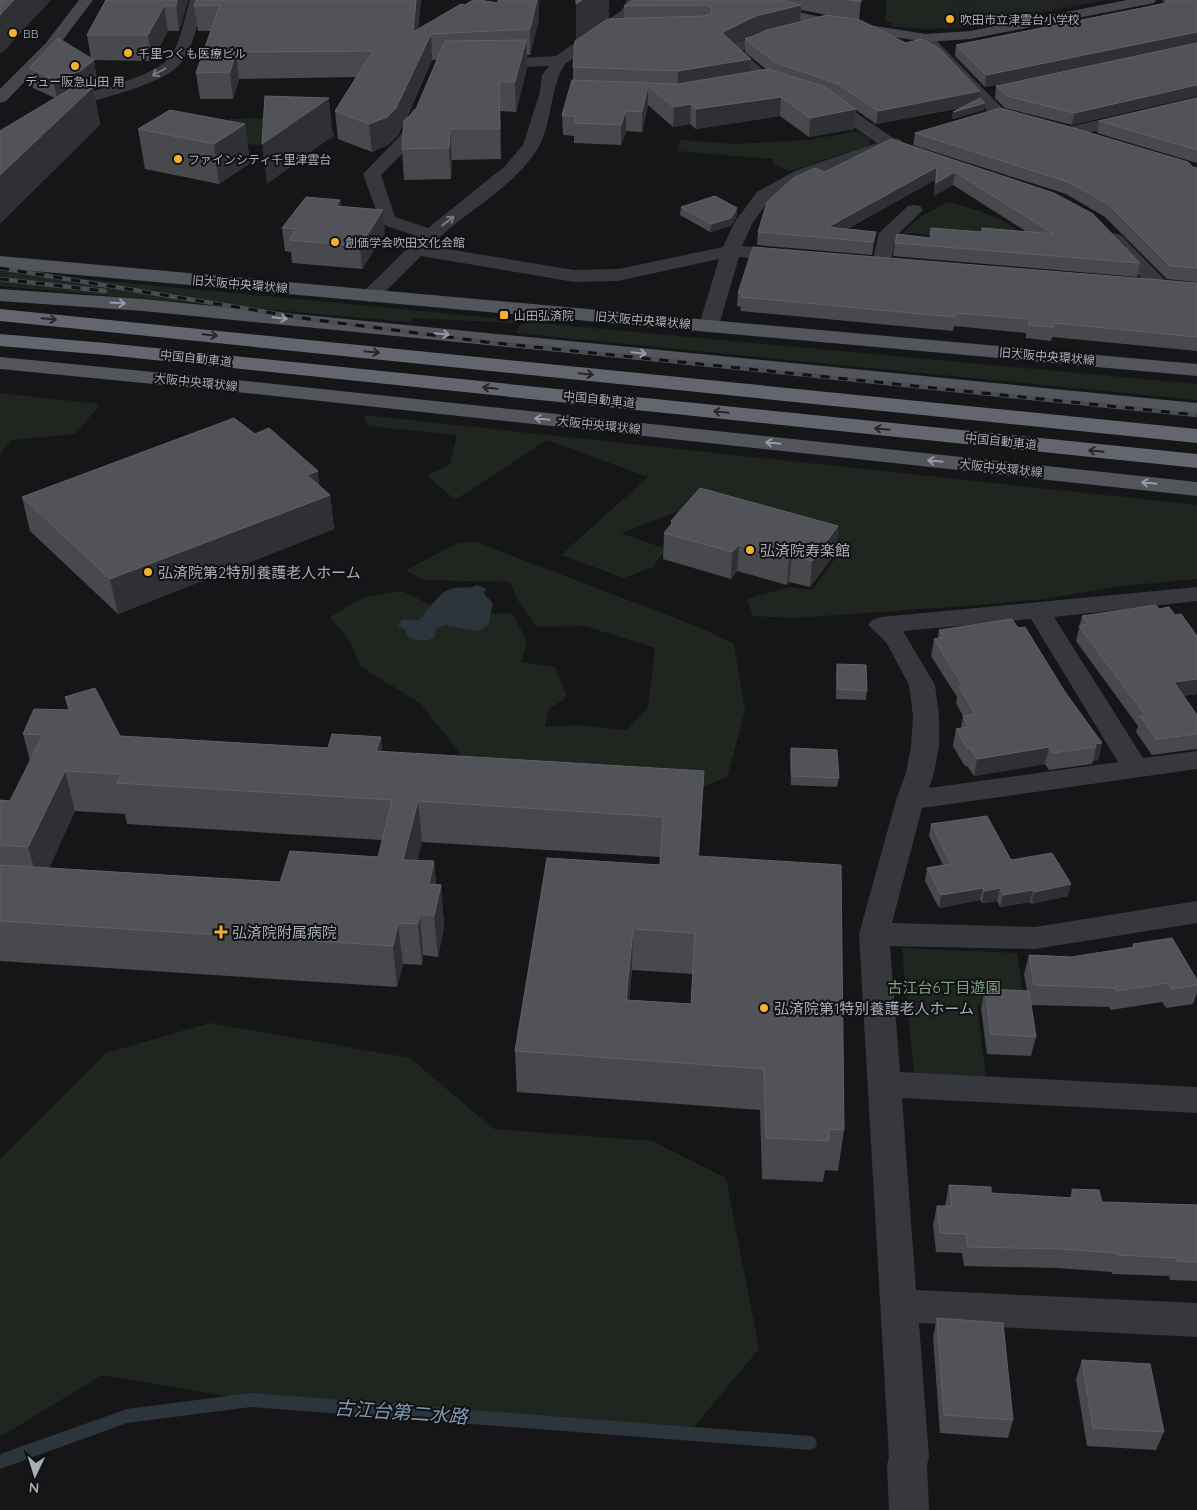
<svg xmlns="http://www.w3.org/2000/svg" width="1197" height="1510" font-family="Quicksand,'Noto Sans JP',sans-serif">
<style>
.built{fill:#222225}
.green{fill:#1e261f}
.water{fill:#2c353c}
.lines{fill:none;stroke-linecap:round;stroke-linejoin:round}
.stream{fill:#2c353c;fill-rule:evenodd}
.street{fill:#37383d;fill-rule:evenodd}
.secondary{fill:#45474d;fill-rule:evenodd}
.primary{fill:#53555c;fill-rule:evenodd}
.highway{fill:#63666e;fill-rule:evenodd}
.rail-casing{stroke:#4a4c52;stroke-width:4.5}
.rail{stroke:#111113;stroke-width:3;stroke-dasharray:9;stroke-linecap:butt}
.wall{fill:#47494d;fill-rule:evenodd}
.shaded-wall{fill:#2f3033}
.building{fill:#525359;stroke:#5f6168;fill-rule:evenodd}
.oneway{stroke:#757881}
.oneway2{stroke:#979ba6}
.oneway3{stroke:#26262a}
.poi-dot{fill:#f2b134;stroke:#111113;stroke-width:2}
.labels{text-anchor:middle;dominant-baseline:central;stroke-width:4;stroke-linejoin:round;paint-order:stroke}
.far-poi-label{font-size:12px;fill:#a8adb8;stroke:#111113;text-anchor:start}
.far-street-label{font-size:12px;fill:#a8adb8;stroke:#111113}
.poi-label{font-size:15px;fill:#a8adb8;stroke:#111113;text-anchor:start}
.park-label{font-size:15px;fill:#7fa381;stroke:#111113}
.near-water-label{font-size:19px;font-style:italic;fill:#7f9bb3;stroke:#111113}
</style>
<rect width="100%" height="100%" fill="#161618"/>
<path class="built" d="M923,0h184l-146,28 -35,1 -36,-3 14,-19z"/>
<path class="green" d="M886,0h60l2,7 36,-3 74,-1 1,4c-57,11 -115,27 -173,15z
M269,118l42,11 24,2 -1,7 -24,9 -72,-3 -15,-22 8,-3z
M858,131l13,9 -1,5 -80,26 -17,-7v-5l-96,-8 4,-11 54,4 73,-4z
M948,202c36,10 55,14 83,39l-129,-8 20,-17z
M0,271l516,49 -3,3 -101,-5 -2,4 -410,-36z
M527,322l670,62v16l-681,-67 3,-7z
M0,393l100,11 -24,30 -65,6 -11,14z
M363,415l834,90v74l-75,7 -78,13 -64,6 -186,13 -41,-2 -6,-17 42,-12 23,3 30,-41 -137,-41 -23,2 -61,23 45,16 -13,18 -29,11 -63,-23 87,-78 -101,-37 -92,60c-10,-8 -18,-17 -28,-24l23,-12 7,-29 -89,-9z
M476,542l225,86 33,16 11,67 -18,66 -48,19 -206,-26 -52,-66 -61,-38 -9,-23 -21,-26 34,-20 38,-6 50,25 60,-3 15,28 -6,21 34,5 12,30 -18,12 -4,18 33,-2 48,5 22,-23 7,-59 -70,-22 -48,1 -18,-25 -9,-20 -87,-2 -17,-10 52,-27z
M902,948l115,5 8,55 -48,-3 9,73 -72,-3z
M210,1023l200,35 84,71 158,12 74,37 33,171 -75,90 -392,-32 -190,-32 -102,62v-278l106,-106z"/>
<path class="water" d="M477,585l9,4 -2,5 9,9 -5,22 -10,6 -33,-6 -9,4 -2,9c-10,4 -17,3 -27,-2l-1,-6 -8,-4 4,-6h17c10,-10 20,-29 35,-32 9,-2 13,2 23,-3z"/>
<g class="lines">
<path class="stream" d="M251,1393l559,43 5,2 2,5 -2,5 -5,2 -559,-43 -124,16 -127,46v-14l3,-2 124,-44z"/>
<path class="street" d="M190,0h14c-6,21 -10,47 -24,64 -22,25 -98,37 -131,51 -17,8 -35,31 -49,35v-14c12,-11 25,-22 41,-29 30,-12 108,-26 128,-49 12,-15 15,-40 21,-58z
M627,0h14l-8,15 -68,49c-15,22 -13,61 -27,84 -24,40 -75,65 -108,98l144,24 44,-1 105,-22 11,-24 23,-31 40,-22 80,-27 -58,-40 -2,-3 2,-3 6,-2 11,4 57,39 7,1c6,10 23,6 30,16l-3,4 -6,1 -31,-10 -81,28 -40,22 -17,24 -10,22 47,4 7,2 2,4 -2,4 -7,2 -50,-5 -20,68 -3,4 -7,2 -7,-2 -3,-4 20,-66 -101,22 -44,1 -153,-26 -44,44 -7,2 -7,-2 -3,-4 3,-4 56,-55 -38,-13 -18,-50 37,-38 13,-27h12l2,3 -13,30 -33,33 14,42 33,11 77,-62 18,-21 17,-53 2,-17 7,-9 -59,2 -5,-2 -3,-3 3,-3 71,-4 66,-46z
M781,29l5,1 2,3 -2,3 -45,15 21,18 31,15 2,3 -2,3c-20,5 -58,-23 -69,-39l7,-7z
M926,34l5,1 73,75 31,8 2,3 -2,3 -6,2 -37,-10 -71,-75 -2,-3 2,-3z
M1197,97v10l-126,30 -6,-1 -2,-4 2,-4z
M914,205l6,1 3,4 -26,25 -7,28 -2,4 -7,2 -7,-2 -2,-4 7,-30 29,-27z
M1114,233l7,2 46,47 3,4 -3,4 -7,2 -7,-2 -46,-47 -2,-4 2,-4z
M1197,587v14l-143,16 89,141 54,-7v18l-275,39 -30,115 143,4 162,-26v22l-162,26 -145,-3 10,126 297,15v26l-295,-15 14,192 281,13v34l-278,-14 10,134 -2,8 2,45h-40l-2,-45 2,-8 -30,-523 37,-134 10,-27 5,-27 2,-30 -4,-31 -23,-43 -18,-17 4,-5 9,-3zM1031,619l87,143 -189,26 5,-15 5,-27v-30l-4,-31 -32,-54z"/>
<path class="secondary" d="M79,0h14l-37,49 -50,52 -6,2v-14l46,-46z
M721,0h26l78,18 101,16 44,-3 157,-31h29l-2,3 -5,1 -179,35 -44,3 -101,-16 -102,-23z"/>
<path class="primary" d="M0,256l1197,108v12l-1197,-108z
M0,289l143,10 1054,104v12l-1054,-104 -143,-10z
M0,357l256,25 941,100v14l-941,-102 -256,-25z"/>
<path class="highway" d="M0,309l1197,120v14l-1197,-122z
M0,334l106,9 1091,111v14l-1091,-113 -106,-9z"/>
<g class="rail-casing">
<path id="rail" d="M0,268l309,51 177,23 711,73
M0,279l105,12"/>
</g>
<use href="#rail" class="rail"/>
</g>
<path class="wall" d="M106,0h82l-9,31h-11l-16,30 -58,-1 3,21 -5,5 1,1 7,38 -45,-27 -22,-10 -4,-20 62,-9 -4,-24z
M196,0h225l-3,29 47,-24 74,-4v18l-9,36h-3v13l-11,44 -16,-1 1,48 -49,1 -1,19 -47,1 -2,-31 2,-26 -6,12 -9,9 -17,8 -34,-13 -3,-28 21,-34 -117,2 -6,20h-33l-4,-26 15,-42h-13l-4,-25zM432,60h5l-21,49 -10,10z
M633,0h228l-2,20 121,71 -1,7 5,12 -32,9 1,-7 7,-4 -84,16 -20,-14 -2,19 -45,8 -29,-21 -84,13 -6,-5 -17,3 -25,-22 -6,27 -16,-1 -5,14 -47,-2v-7l-11,-1 -1,-20 11,-35v-13l51,-48v-13zM801,10l31,6 -32,6zM766,30l-21,9v13l21,17 -16,3 -16,-28 21,-11z
M1163,0h34v43l-212,44 -30,-31 1,-11 208,-42z
M1197,43v53l-125,29 -67,-17 -10,-10 1,-12z
M1197,98v65l-100,-30 2,-12z
M245,124l5,39 -31,21 -74,-15 -7,-40z
M915,133l282,35v114l-30,-3 -62,-62 -39,-23 -153,-49z
M891,139l249,124 -3,14 -244,-21 2,-13 35,-5 51,-6 1,-4 45,4 -74,-47 -19,11 1,-16 -88,49 29,3 -2,13 -2,10 -115,-10 1,-13 67,-60z
M340,200l1,7 44,26 -23,36 -70,-6 -1,-11 -6,-1 -3,-23z
M681,207l56,9 -6,10 -21,6 -30,-17z
M1197,283v68l-145,-14 -1,4 -25,-3v-5l-72,-7 -1,5 -213,-20 1,-4 -4,-1 1,-13z
M320,486l10,9 4,34 -216,85 -88,-83 -8,-34z
M671,521l167,5 -2,26 -26,35 -21,-5 -2,3 -50,-14 -6,8 -68,-20 1,-26 7,-8z
M1159,609l16,6 22,21v58l-14,2 14,19v34l-45,6 -16,-23 2,-6 -62,-85 6,-25z
M1018,628l84,115 -4,17 -5,1 -1,3 -43,6 -4,-6 -71,12 -6,-9 -4,-2 -11,-19 3,-17 5,-1 2,-12 -7,-13 1,-6 -26,-41 3,-17 4,-1 1,-8z
M837,664l30,27 -1,9 -30,-1v-26z
M65,697l55,39 262,15 320,60 -3,45 145,274 -6,41 -13,-1 -2,12 -61,-3 -2,-69 -243,-18 -2,-41 145,-186v-8l-238,-15 -5,19h17l2,23 5,1 3,41 -6,31 -15,-2 -1,10 -19,-1 -6,23 -397,-26v-161l10,1 20,-40 -7,-27 45,-24zM75,811l50,3 2,10 255,16 -4,17 -98,25 -231,-14zM632,970l61,4 -2,30 -62,-4z
M791,748l48,30 -2,9 -46,-2 -1,-28z
M931,824l80,36 57,36 -37,8 -1,-2 -30,5 -3,-6 -15,2 -2,-3 -41,8 -14,-27 2,-13 16,-3 -14,-29z
M1133,944l64,36v13l-4,11 -27,4 -4,-6 -51,8 -2,-3 -78,-2 5,32 -5,19 -44,-2 -6,-45 4,-20 42,2 -3,-17 5,-19 42,2 61,-10z
M949,1185l42,8 79,5 2,-9 30,13 95,3v76l-27,-1 -1,-4 -57,-2v-2l-55,-4 -93,-2 -2,-13 -26,-1 -3,-27 4,-19h8z
M937,1318l76,102 -5,18 -68,-5 -7,-96z
M1082,1360l82,72 -8,18 -69,-4 -11,-67z"/>
<path class="shaded-wall" d="M14,0h37l-48,52 -3,1v-38z
M177,0h11l-9,31 -3,-25z
M416,0h5l-7,58 -1,-26z
M499,0h42l-2,1v18l-9,36v-26z
M582,0h27v17l-33,23v-36z
M801,5l-1,17 -45,11 -32,17v-18l33,-16z
M164,6l4,25 -16,30 -4,-26z
M1197,32v11l-212,44 1,-12z
M431,34l1,26 -34,75 -9,9 -17,8 -3,-28z
M526,40l1,28 -11,44 -1,-30z
M236,52l3,27 -6,20 -3,-27z
M751,59l-1,19 -72,11v-18z
M94,60l3,21 -14,11 -26,8 -4,-21z
M499,82l1,29 1,48 -1,-30z
M1197,85v11l-125,29 2,-12z
M648,86v19l-6,27v-20z
M93,87l7,38 -100,99v-49z
M980,91l-2,13 -102,20 2,-13z
M781,97l-1,19 -84,13v-20z
M329,98l4,38 -66,48 -5,-40z
M985,103l-1,7 -32,9 1,-7z
M691,104l-1,20 -17,3 1,-20z
M856,109l-2,20 -45,8 1,-19z
M626,111v20l-5,14v-20z
M245,124l5,39 -31,21 -5,-40z
M450,129l2,31 -1,19 -2,-31z
M937,167l-2,13 -105,58 -2,-11z
M955,172l-2,13 -19,11 2,-13z
M340,200l3,23 -7,-17z
M737,208v8l-6,10 -21,6 1,-8z
M383,210l2,23 -23,36 -2,-23z
M876,232l-2,13 -2,10 1,-13z
M318,471l3,27 9,-3 4,34 -216,85 -8,-35 197,-104z
M838,526l-2,26 -26,35 2,-26z
M739,545l-2,26 -6,8 1,-27z
M792,555l-3,27 -2,3 2,-26z
M1197,679v15l-28,4 5,-16z
M381,737l4,40 -9,-26z
M1102,743l-4,17 -5,1 3,-14 -1,-3z
M1049,747l-4,17 -71,12 3,-17z
M65,771l10,40 -35,77 -12,-41z
M704,771l-2,40 -6,86 2,-41z
M418,801l4,41 -15,59 -4,-41z
M434,861l3,40 4,-16 3,41 -6,31 -4,-41 -5,-32z
M1071,884l-3,12 -37,8 3,-12z
M983,888l-3,12 -41,8 2,-13z
M1000,888l-3,13 -15,2 2,-12z
M1033,890l-3,12 -30,5 3,-12z
M420,914l3,41 -1,10 -4,-41z
M398,923l5,41 -6,23 -4,-41z
M633,929l-1,41 -7,71 1,-41z"/>
<path class="building" d="M0,0h14l-14,15z
M106,0h71l-1,6h-12l-16,29h-61z
M196,0h220l-3,32 48,-28 4,1 8,-5h6l19,3v-3h39l-7,29 -99,5 -35,74 -9,9 -18,7 -34,-13 38,-60 -137,1 -6,20 -34,1 24,-68 -26,1z
M576,0h6l-6,4z
M633,0h147l21,5 -45,11 -33,16v2l28,25 -73,12 -105,-4 2,-26 32,-22 97,-3 5,-1 3,-4 -2,-5 -6,-1 -80,1z
M849,0h12v2z
M1167,0h30v32l-211,43 -30,-30 211,-42z
M827,15l33,5 46,23 15,-4 17,8 42,44 -102,20 -40,-27 -62,-21 -31,-24 22,-9z
M58,38l36,22 -14,11 -27,8 -24,-11z
M526,40l-11,42h-16l1,47h-50l-1,19 -47,1 2,-28 12,-12 29,-68z
M1197,43v42l-123,28 -67,-17 -11,-10z
M768,69l57,18 31,22 -46,9 -29,-21 -85,12 -5,-5 -17,3 -26,-21 -6,26 -16,-1 -5,14 -47,-2 2,-6 -14,-2 10,-35 106,4z
M87,79l6,8 -93,88v-44l3,-2z
M265,96l64,2 -67,46z
M980,98l5,5 -32,9z
M1197,98v52l-98,-29z
M1000,108l67,18 121,36 5,5 4,1v100l-27,-2 -62,-62 -40,-22 -153,-49z
M170,110l75,14 -31,20 -76,-15z
M891,139l163,54 39,21 47,49 -245,-20 2,-9 33,4 1,-10 51,4v-4l72,6 -99,-62 -19,11 1,-16 -109,60 48,5 -3,10 -115,-10 9,-30 26,-24 22,-10 10,4z
M715,196l22,12 -6,10 -20,6 -30,-17z
M306,197l34,3 -4,6 47,4 -23,36 -71,-6 8,-11 -15,-1z
M753,247l444,36v54l-143,-14v4l-25,-2v-6l-73,-6 -1,4 -214,-20 1,-4h-4z
M234,418l21,16 14,-6 49,43 -11,4 23,20 -220,84 -88,-82z
M700,488l138,38 -26,35 -20,-6 -3,4 -50,-14 -7,7 -68,-19 9,-11 -2,-1z
M1156,605l3,4 10,-2 6,8 6,-1 16,22v43l-23,3 23,33v19l-41,5 -16,-23h6l-67,-90 9,-2 -6,-8z
M1012,619l6,9 7,-1 40,65 37,51 -7,1 1,3 -44,6 -3,-6 -72,12 -6,-10 -4,-1 -11,-19 13,-2 -6,-11 12,-2 -16,-27 4,-1 -29,-47 9,-2 -4,-7z
M837,664l29,1 1,26 -29,-2z
M95,688l25,48 208,12 4,-14 49,3 -5,14 328,20 -6,85 143,9 3,265 -15,-1v12l-63,-3 -2,-69 -249,-18 32,-193 113,7 3,-48 -245,-16 -15,59 31,1 -5,23 12,1 -7,31 -14,-2 -2,10 -20,-1 -5,23 -393,-25v-56l280,17 10,-31 88,6 14,-57 -275,-17 4,-9 -56,-3 -37,76 -28,-2v-45l10,1 33,-66 -20,-1 11,-25 37,1 -6,-13zM633,929l62,4 -4,71 -65,-4z
M791,748l46,2 2,28 -47,-2z
M987,816l24,44 41,-7 19,31 -37,8 -1,-2 -30,5 -3,-7 -16,3 -1,-3 -42,7 -14,-27 24,-4 -20,-40z
M1172,938l25,42v5l-25,4 -4,-6 -52,8 -1,-3 -81,-3 -5,-30 42,2 64,-10 -2,-3z
M985,989l44,2 7,46 -45,-3z
M949,1185l42,2v6l83,5 -2,-9 27,1 3,12 95,3v57l-20,-1 -1,-3 -58,-3v-2l-56,-4 -94,-2 -2,-13 -26,-1 -3,-27h15z
M937,1318l66,5 10,97 -69,-5z
M1082,1360l68,4 14,68 -71,-4z"/>
<defs><path id="oneway-shaft" d="M-6 0H5M1.5-3L5.5 0L1.5 3" fill="none" stroke-width="1.6" stroke-linecap="round" stroke-linejoin="round" transform="scale(1.25)"/></defs>
<g class="oneway">
<use href="#oneway-shaft" transform="translate(159 72) rotate(152)"/>
<use href="#oneway-shaft" transform="translate(448 221) rotate(-38)"/>
</g>
<g class="oneway2">
<use href="#oneway-shaft" transform="translate(118 303) rotate(4)"/>
<use href="#oneway-shaft" transform="translate(280 318) rotate(6)"/>
<use href="#oneway-shaft" transform="translate(442 334) rotate(6)"/>
<use href="#oneway-shaft" transform="translate(639 353) rotate(6)"/>
<use href="#oneway-shaft" transform="translate(542 419) rotate(-174)"/>
<use href="#oneway-shaft" transform="translate(773 443) rotate(-174)"/>
<use href="#oneway-shaft" transform="translate(935 461) rotate(-174)"/>
<use href="#oneway-shaft" transform="translate(1149 483) rotate(-174)"/>
</g>
<g class="oneway3">
<use href="#oneway-shaft" transform="translate(49 319) rotate(5)"/>
<use href="#oneway-shaft" transform="translate(210 335) rotate(6)"/>
<use href="#oneway-shaft" transform="translate(372 352) rotate(6)"/>
<use href="#oneway-shaft" transform="translate(586 374) rotate(6)"/>
<use href="#oneway-shaft" transform="translate(490 388) rotate(-174)"/>
<use href="#oneway-shaft" transform="translate(721 412) rotate(-174)"/>
<use href="#oneway-shaft" transform="translate(882 429) rotate(-174)"/>
<use href="#oneway-shaft" transform="translate(1096 451) rotate(-174)"/>
</g>
<g class="poi-dot">
<circle cx="950" cy="19" r="5"/>
<circle cx="13" cy="33" r="5"/>
<circle cx="128" cy="53" r="5"/>
<circle cx="75" cy="66" r="5"/>
<circle cx="178" cy="159" r="5"/>
<circle cx="335" cy="242" r="5"/>
<rect x="499" y="310" width="10" height="10" rx="2.5"/>
<circle cx="750" cy="550" r="5"/>
<circle cx="148" cy="572" r="5"/>
<path d="M218.5 924.5h5v5h5v5h-5v5h-5v-5h-5v-5h5z"/>
<circle cx="764" cy="1008" r="5"/>
</g>
<g class="labels">
<g class="far-poi-label">
<text x="960" y="19">吹田市立津雲台小学校</text>
<text x="23" y="33">BB</text>
<text x="138" y="53">千里つくも医療ビル</text>
<text x="75" y="81" text-anchor="middle">デュー阪急山田 用</text>
<text x="188" y="159">ファインシティ千里津雲台</text>
<text x="345" y="242">創価学会吹田文化会館</text>
<text x="514" y="315">山田弘済院</text>
</g>
<g class="far-street-label">
<text transform="translate(240 284) rotate(5)">旧大阪中央環状線</text>
<text transform="translate(643 320) rotate(5)">旧大阪中央環状線</text>
<text transform="translate(1047 356) rotate(5)">旧大阪中央環状線</text>
<text transform="translate(196 358) rotate(6)">中国自動車道</text>
<text transform="translate(196 382) rotate(6)">大阪中央環状線</text>
<text transform="translate(599 399) rotate(6)">中国自動車道</text>
<text transform="translate(599 425) rotate(6)">大阪中央環状線</text>
<text transform="translate(1001 441) rotate(6)">中国自動車道</text>
<text transform="translate(1001 468) rotate(6)">大阪中央環状線</text>
</g>
<g class="poi-label">
<text x="760" y="550">弘済院寿楽館</text>
<text x="158" y="572">弘済院第2特別養護老人ホーム</text>
<text x="232" y="932">弘済院附属病院</text>
<text x="774" y="1008">弘済院第1特別養護老人ホーム</text>
</g>
<g class="park-label">
<text x="944" y="987">古江台6丁目遊園</text>
</g>
<g class="near-water-label">
<text transform="translate(401 1412) rotate(4)">古江台第二水路</text>
</g>
</g>
<g transform="translate(35 1475) rotate(184)" stroke="#111113" stroke-width="4" paint-order="stroke">
<path d="M0-4L9 19L0 12L-9 19Z" fill="#a8adb8"/>
<text y="-8" font-size="14" font-weight="bold" text-anchor="middle" fill="#a8adb8">N</text>
</g>
</svg>
